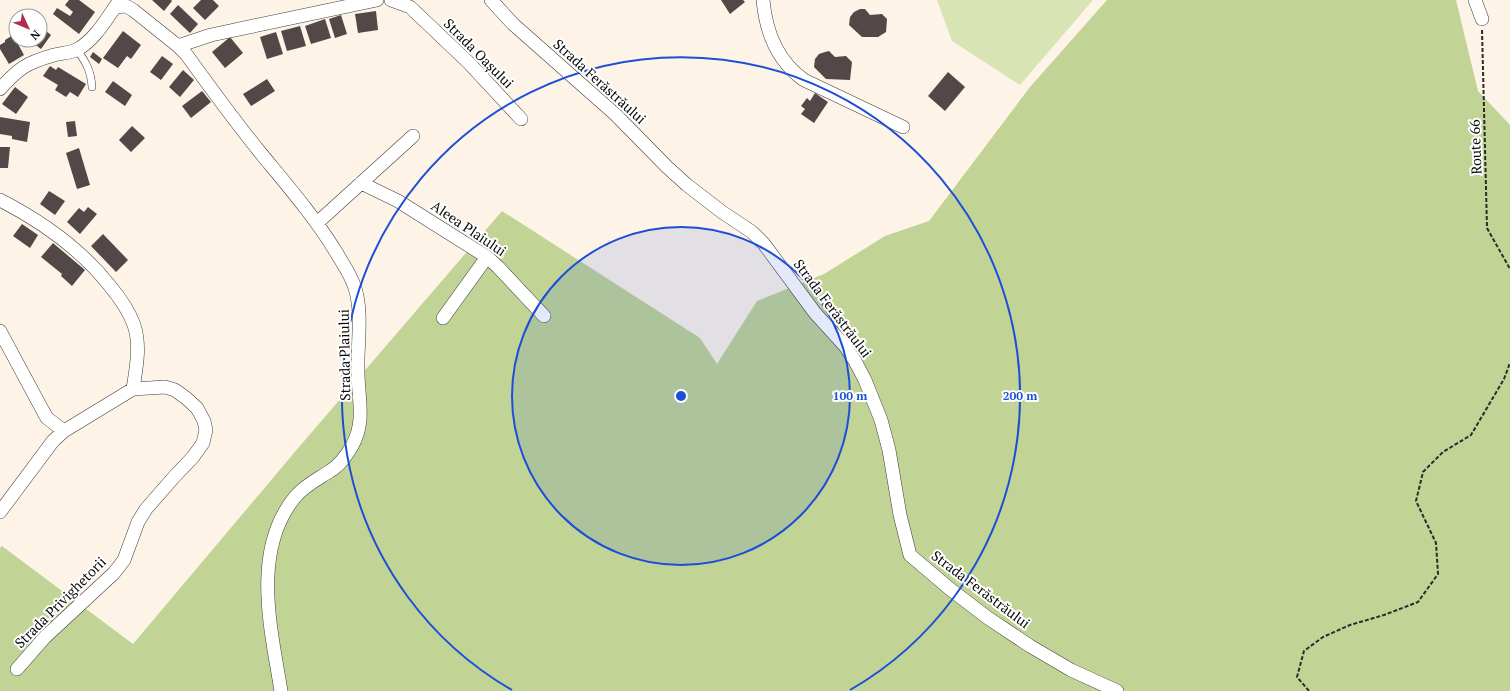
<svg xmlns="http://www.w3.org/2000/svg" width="1510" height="691" font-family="'PT Serif',serif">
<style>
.green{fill:#d9e4b5}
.forest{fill:#c1d495}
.building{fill:#514847}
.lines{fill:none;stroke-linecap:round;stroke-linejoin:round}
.lane-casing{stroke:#3c3c3c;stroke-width:8}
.street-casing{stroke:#3c3c3c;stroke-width:14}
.path{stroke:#2b2b2b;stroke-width:2;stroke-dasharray:4 2;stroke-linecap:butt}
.lane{stroke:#fff;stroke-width:7}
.street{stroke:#fff;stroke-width:13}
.ring{fill:none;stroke:#1d4ed8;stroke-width:2}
.labels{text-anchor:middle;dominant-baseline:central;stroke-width:4;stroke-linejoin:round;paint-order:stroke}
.street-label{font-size:14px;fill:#090909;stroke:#fff}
.centre{fill:#1d4ed8;stroke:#fff;stroke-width:2}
.ring-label{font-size:12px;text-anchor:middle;font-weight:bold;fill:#1d4ed8;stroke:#fff;stroke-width:4;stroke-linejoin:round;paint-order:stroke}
</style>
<rect width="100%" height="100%" fill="#fdf4e7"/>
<path class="green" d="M937,0h156l-73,85 -68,-44z"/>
<path class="forest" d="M1107,0h349l22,91 32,34v566h-1510v-143l2,-2 131,98 166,-197 203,-236 198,127 17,26 40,-63 67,-27 61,-38 44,-15 101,-134z"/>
<path class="building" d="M69,0h10l16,12 -16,22 -26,-20 4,-6 13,8 3,-4 -8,-7z
M152,0h19l1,1 -8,10z
M201,0h12l6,6 -14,14 -12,-12z
M721,0h22l2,2 -15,12z
M178,5l20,19 -8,9 -20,-19z
M860,9h5l5,6 12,-1 5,5 -1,13 -8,5h-16l-13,-12 1,-8 4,-5z
M376,11l2,19 -20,3 -3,-19z
M341,15l6,19 -12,4 -6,-19z
M325,19l6,19 -20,6 -6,-18z
M40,26l11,9 -10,14 -12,-9h11z
M300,26l6,20 -19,5 -6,-20z
M123,31l18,14 -10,14 -4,-3 -9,12 -15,-10z
M276,32l7,22 -16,5 -7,-22z
M13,35l11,20 -15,9 -9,-15v-4l5,-3v-2z
M230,37l13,16 -18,15 -13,-16z
M829,51l6,6 11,-1 6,6 -2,18 -24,-1 -12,-12 1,-8 4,-5 6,-2z
M93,52l9,7 -3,5 -9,-7z
M162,56l11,8 -12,16 -11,-8z
M50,66l6,4 2,-3 28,17 -8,13 -8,-5 -4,5 -11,-7 3,-5 -15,-9z
M183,70l11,10 -14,17 -11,-10z
M948,72l17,15 -20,24 -17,-15z
M267,79l8,12 -24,15 -8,-12z
M113,81l19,14 -7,11 -20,-14z
M15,87l13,10 -12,17 -14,-10z
M202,91l9,11 -20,16 -9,-12z
M815,93l13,9 -14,21 -13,-9 4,-5 -4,-3 6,-8 3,3z
M0,117l30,5 -3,20 -15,-3v-3l-12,-2z
M75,121l2,15 -9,1 -2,-15z
M132,126l13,12 -14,14 -12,-12z
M0,147h10l-2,21h-8z
M79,148l11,37 -13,4 -11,-36z
M49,191l16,10 -10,14 -15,-11z
M88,207l9,7 -17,20 -13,-12 12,-14 5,4z
M22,224l16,11 -8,13 -17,-12z
M103,234l25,26 -12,12 -25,-26z
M53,243l32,27 -13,16 -11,-10 1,-2 -21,-17z"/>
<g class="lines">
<g class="lane-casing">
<path id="lane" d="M77,50c9,12 14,21 15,37"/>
</g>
<g class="street-casing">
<path id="street" d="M391,0l19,7 59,56 52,56
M491,0l22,24 103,91 51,52 20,18 35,27 30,20 12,12 51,69 30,33 10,15 10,19 16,40 8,30 11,65 10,40 40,34 38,29 42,28 41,24 46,21
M763,0c3,33 14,61 41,80l99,47
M1475,0l7,19
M115,7l11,-1 7,4 45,36 8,8c24,33 47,65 73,97 27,33 55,65 77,101 7,12 15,23 19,36 8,26 2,56 3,84 0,27 8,49 -6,74 -6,10 -12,19 -22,25 -12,8 -25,14 -35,26 -44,54 -24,132 -14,194
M178,46l33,-11 166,-35
M0,89c19,-21 26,-26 54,-34 8,-2 17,-2 24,-6 18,-10 30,-33 42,-49
M361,183l37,18 89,56 11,10 46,49
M0,200c43,22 80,48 110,86 10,12 19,25 24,39 7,21 2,44 -1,64
M317,223l96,-87
M443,318l44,-61
M0,331l43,80 4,7 17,13
M0,512l53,-71 11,-10 69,-42 32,-2 10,3 11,8 11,10 7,13 2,9 -3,13 -10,14 -19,20 -28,32 -8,13 -14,38 -10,13 -69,64 -28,32"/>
</g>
<path class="path" d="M1482,30l5,198 23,41
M1309,691l-12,-14 7,-26 19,-14 27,-12 34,-10 34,-13 20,-28 -2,-31 -20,-42 7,-29 20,-20 28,-17 33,-56 6,-16"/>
<use href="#lane" class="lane"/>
<use href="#street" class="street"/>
</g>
<circle cx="681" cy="396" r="169" fill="#1d4ed8" fill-opacity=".12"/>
<g class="ring">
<circle cx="681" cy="396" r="169"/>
<path d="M512 690A339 339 0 1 1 850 690"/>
</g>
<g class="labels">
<g class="street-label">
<text transform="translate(479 53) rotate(45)">Strada Oașului</text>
<text transform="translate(600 81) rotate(42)">Strada Ferăstrăului</text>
<text transform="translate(1475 147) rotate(-92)">Route 66</text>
<text transform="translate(469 228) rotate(34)">Aleea Plaiului</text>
<text transform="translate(833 308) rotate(53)">Strada Ferăstrăului</text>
<text transform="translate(344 355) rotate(-91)">Strada Plaiului</text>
<text transform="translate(981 589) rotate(37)">Strada Ferăstrăului</text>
<text transform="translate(60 602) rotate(-45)">Strada Privighetorii</text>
</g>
</g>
<circle cx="681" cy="396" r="6" class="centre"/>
<g class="ring-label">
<text x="850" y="400">100 m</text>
<text x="1020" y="400">200 m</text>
</g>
<g transform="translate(28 28) rotate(134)"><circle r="19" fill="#ffffff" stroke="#9d9d9d"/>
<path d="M0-3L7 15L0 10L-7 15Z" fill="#ae2d52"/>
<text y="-6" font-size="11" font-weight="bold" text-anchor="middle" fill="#090909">N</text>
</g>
</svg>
